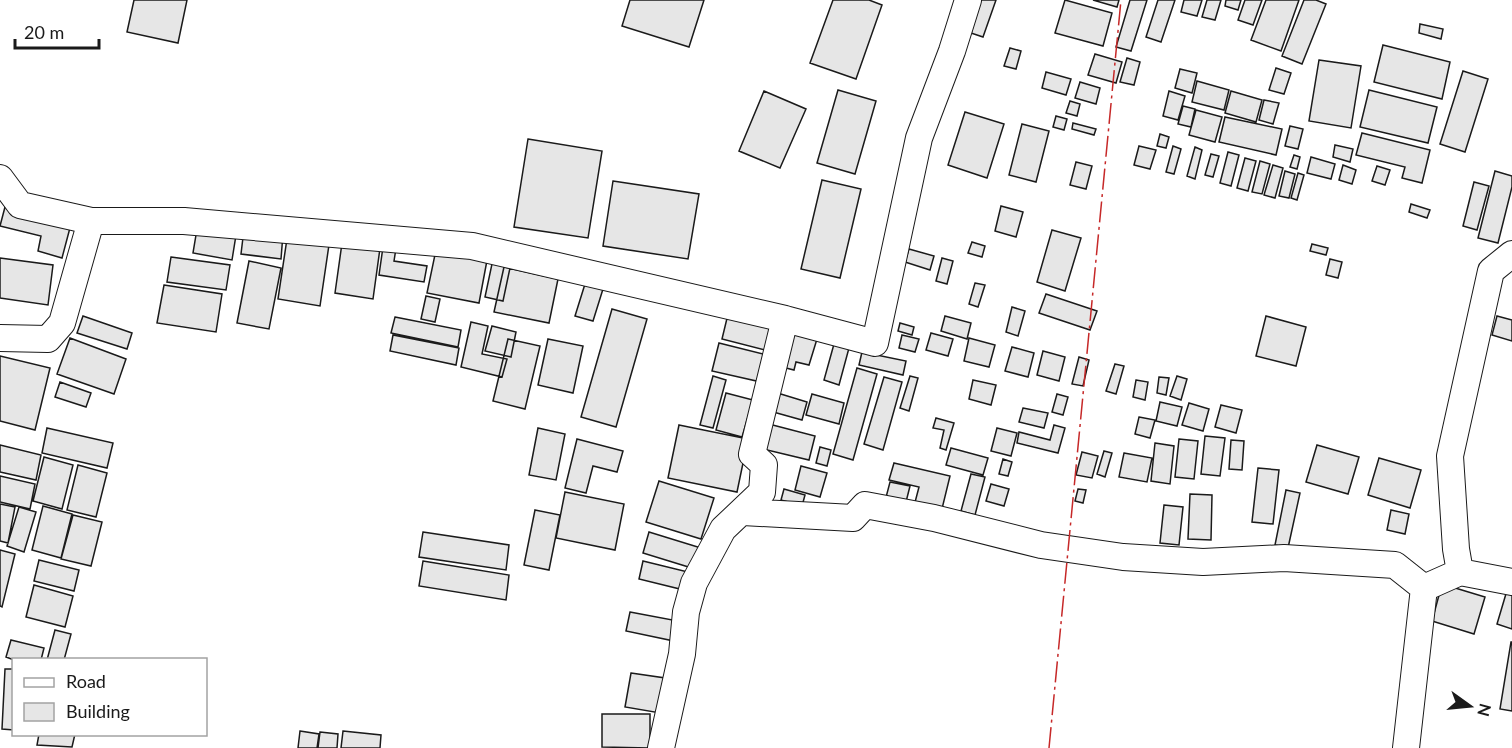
<svg xmlns="http://www.w3.org/2000/svg" width="1512" height="748" font-family="Lato,sans-serif">
<style>
.building{fill:#e6e6e6;stroke:#1a1a1a;stroke-width:1.5}
.lines{fill:none;stroke-linecap:round;stroke-linejoin:round}
.street-casing{stroke:#1a1a1a;stroke-width:28}
.street{stroke:#fff;stroke-width:26}
.power{stroke:#c62828;stroke-width:1.5;stroke-dasharray:21 4.5 3 4.5;stroke-linecap:butt}
</style>
<rect width="100%" height="100%" fill="#fff"/>
<path class="building" d="M134,0h53l-9,43 -51,-11z
M630,0h74l-15,47 -67,-21z
M833,0h36l13,5 -26,74 -46,-16z
M981,0h15l-13,37 -12,-4z
M1065,0l47,13 -9,33 -48,-13z
M1093,0h26l-2,7z
M1130,0h17l-16,51 -15,-4z
M1158,0h17l-14,42 -15,-5z
M1184,0h18l-5,16 -16,-4z
M1207,0h14l-6,20 -13,-3z
M1226,0h15l-3,10 -13,-4z
M1245,0h17l-9,25 -15,-5z
M1266,0h33l-18,51 -30,-11z
M1304,0h12l10,4 -24,60 -20,-8z
M1420,24l23,5 -2,10 -22,-6z
M1383,45l67,17 -8,37 -68,-17z
M1010,48l11,3 -5,18 -12,-3z
M1095,54l27,8 -6,21 -28,-8z
M1127,58l13,4 -6,23 -14,-3z
M1319,60l42,6 -10,62 -42,-7z
M1276,68l15,5 -7,21 -15,-4z
M1180,69l17,4 -5,20 -17,-5z
M1463,71l25,8 -23,73 -25,-8z
M1046,72l25,7 -5,16 -24,-7z
M1197,81l32,9 -5,20 -32,-8z
M1080,82l20,6 -4,16 -21,-6z
M838,90l38,11 -21,73 -38,-11z
M1369,90l68,17 -9,36 -68,-16z
M764,91l42,18 -26,59 -41,-17z
M1169,91l16,5 -7,24 -15,-4z
M1231,91l31,9 -6,22 -31,-9z
M1264,100l15,3 -6,21 -14,-4z
M1070,101l10,3 -3,12 -11,-3z
M1183,106l12,3 -4,18 -13,-3z
M1196,110l26,7 -7,25 -26,-7z
M965,112l39,12 -17,54 -39,-13z
M1056,116l11,3 -3,11 -11,-3z
M1225,117l57,12 -6,26 -57,-13z
M1073,123l23,6 -2,6 -22,-6z
M1022,124l27,7 -13,51 -27,-7z
M1290,126l13,3 -5,20 -13,-3z
M1362,133l68,17 -8,33 -20,-5 3,-11 -49,-12z
M1160,134l9,3 -3,11 -9,-2z
M528,139l74,12 -14,87 -74,-11z
M1335,145l18,4 -3,13 -17,-5z
M1139,146l17,4 -6,19 -16,-4z
M1173,146l8,3 -7,25 -8,-2z
M1195,147l7,3 -7,29 -8,-3z
M1228,152l11,3 -8,31 -11,-3z
M1211,154l8,2 -6,21 -8,-2z
M1294,155l6,2 -3,12 -7,-2z
M1311,157l24,7 -4,15 -24,-6z
M1245,158l11,3 -8,30 -11,-3z
M1260,161l10,3 -8,30 -10,-2z
M1076,162l16,4 -6,23 -16,-4z
M1273,165l10,3 -8,30 -11,-3z
M1343,165l13,5 -4,14 -13,-4z
M1377,166l13,4 -5,15 -13,-4z
M1285,171l10,3 -6,24 -10,-2z
M1495,171l17,5v11l-14,56 -20,-5z
M1298,173l6,2 -7,25 -6,-2z
M822,180l39,9 -21,89 -39,-9z
M613,181l86,13 -11,65 -85,-13z
M1474,182l15,4 -12,44 -14,-4z
M1411,204l19,6 -3,8 -18,-6z
M1001,206l22,6 -7,25 -21,-6z
M5,207l66,17 -9,34 -24,-7 3,-15 -41,-10z
M198,223l39,6 -5,31 -39,-7z
M244,229l39,5 -2,25 -40,-5z
M1052,230l29,8 -16,53 -28,-9z
M288,232l42,6 -10,68 -42,-7z
M343,236l38,5 -8,58 -38,-6z
M384,240l13,2 -3,19 33,5 -3,16 -45,-7z
M972,242l13,4 -3,11 -14,-4z
M1312,244l16,4 -2,7 -16,-4z
M437,245l51,10 -9,48 -52,-10z
M496,245l18,4 -11,52 -18,-4z
M909,249l25,7 -4,14 -25,-8z
M171,257l59,8 -4,25 -59,-8z
M0,258l53,7 -5,40 -48,-7z
M942,258l11,3 -6,23 -11,-3z
M1330,259l12,3 -4,16 -12,-3z
M249,261l32,7 -12,61 -32,-6z
M504,267l54,12 -9,44 -55,-11z
M975,283l10,2 -7,22 -9,-3z
M585,284l18,5 -10,32 -18,-5z
M164,285l58,9 -6,38 -59,-9z
M1046,294l51,17 -7,19 -51,-17z
M426,296l14,3 -5,23 -14,-3z
M1012,307l13,4 -7,25 -12,-4z
M612,309l35,10 -31,108 -35,-10z
M729,310l47,12 -7,29 -47,-12z
M83,316l49,17 -5,16 -50,-16z
M945,316l26,7 -4,16 -26,-8z
M1266,316l40,11 -10,39 -40,-10z
M1497,316l15,4v21l-20,-6z
M395,317l66,13 -3,17 -67,-14z
M471,322l17,4 -6,28 25,5 -5,18 -41,-10z
M900,323l14,4 -2,8 -14,-4z
M492,326l24,6 -5,25 -26,-6z
M788,331l29,8 -8,26 -13,-3 -2,8 -16,-4z
M931,333l22,6 -5,17 -22,-6z
M393,335l66,13 -3,17 -66,-14z
M902,335l17,4 -4,13 -16,-4z
M70,338l56,21 -12,35 -57,-20z
M969,338l26,7 -6,22 -25,-6z
M508,339l32,7 -15,63 -32,-8z
M548,339l35,7 -10,47 -35,-8z
M719,343l48,12 -6,27 -49,-11z
M834,344l15,4 -10,37 -15,-5z
M1012,347l22,6 -6,24 -23,-6z
M1043,351l22,6 -6,24 -22,-6z
M862,352l44,9 -3,14 -44,-10z
M0,356l50,12 -15,62 -35,-9z
M1079,357l10,3 -6,26 -11,-2z
M1115,364l9,2 -8,28 -10,-3z
M857,368l20,6 -24,86 -20,-6z
M713,376l13,4 -13,48 -13,-3z
M910,376l8,2 -9,33 -9,-3z
M1177,376l10,3 -6,21 -11,-4z
M884,377l18,5 -19,68 -19,-6z
M1159,377l10,1 -3,17 -9,-2z
M973,380l23,5 -5,20 -22,-6z
M1136,380l12,2 -3,18 -12,-3z
M60,382l31,11 -5,14 -31,-10z
M771,391l36,11 -5,18 -36,-10z
M726,393l27,7 -11,37 -26,-7z
M812,394l32,9 -5,21 -33,-9z
M1057,394l11,3 -5,18 -11,-3z
M1160,402l22,5 -5,19 -21,-5z
M1189,403l20,6 -6,22 -21,-6z
M1221,405l21,5 -6,23 -21,-6z
M1023,408l25,5 -4,15 -25,-6z
M1139,417l16,3 -5,18 -15,-4z
M936,418l18,5 -8,27 -6,-2 4,-18 -11,-2z
M765,423l50,13 -6,24 -50,-12z
M679,425l69,14 -11,53 -69,-14z
M1054,425l11,3 -7,25 -41,-10 2,-11 31,8z
M47,428l66,15 -6,25 -65,-15z
M538,428l27,6 -9,46 -27,-5z
M997,428l20,5 -6,23 -20,-5z
M1205,436l20,2 -5,38 -19,-2z
M577,439l46,12 -6,21 -24,-6 -7,27 -21,-5z
M1179,439l19,2 -4,38 -19,-2z
M1231,440l13,1 -2,29 -13,-1z
M1155,443l19,3 -4,38 -19,-3z
M0,445l41,10 -5,25 -36,-8z
M1317,445l42,12 -11,37 -42,-12z
M820,447l11,3 -4,16 -11,-3z
M951,448l37,10 -5,17 -37,-10z
M1104,451l8,2 -7,24 -8,-3z
M1082,452l16,4 -6,22 -16,-3z
M1124,453l28,5 -5,24 -28,-5z
M44,457l29,8 -11,44 -29,-8z
M1379,458l42,12 -11,38 -42,-13z
M1003,459l9,3 -4,14 -9,-2z
M894,463l56,13 -10,41 -27,-7 6,-23 -30,-7z
M78,465l29,8 -11,44 -29,-7z
M801,466l26,7 -7,24 -25,-7z
M1258,468l21,2 -6,54 -21,-2z
M971,474l14,3 -10,38 -14,-4z
M0,476l35,8 -5,25 -30,-7z
M659,481l55,17 -13,41 -55,-17z
M890,482l20,4 -6,24 -20,-5z
M991,484l18,5 -5,17 -18,-5z
M784,489l21,6 -3,11 -21,-6z
M1078,489l8,1 -3,13 -8,-2z
M1286,490l14,3 -12,55 -13,-3z
M565,492l59,12 -9,46 -59,-12z
M1190,494l22,1 -1,45 -23,-1z
M0,504l15,3 -7,36 -8,-2z
M1164,505l19,2 -4,38 -19,-2z
M43,506l29,8 -11,44 -29,-8z
M19,507l17,5 -12,40 -17,-6z
M535,510l25,5 -11,55 -25,-5z
M1391,510l18,4 -4,20 -18,-4z
M73,515l29,7 -11,44 -30,-7z
M423,532l86,13 -3,25 -87,-13z
M649,532l52,16 -6,21 -52,-16z
M0,550l15,4 -13,53 -2,-1z
M39,560l40,10 -5,21 -40,-10z
M423,561l86,14 -3,25 -87,-14z
M643,561l45,11 -4,18 -45,-11z
M1442,584l43,13 -11,37 -42,-13z
M34,585l39,11 -8,31 -39,-10z
M1508,587l4,1v41l-15,-5z
M630,612l48,9 -4,20 -48,-10z
M55,630l16,4 -7,26h-17z
M11,640l33,8 -3,12h-27l-8,-3z
M1511,642h1v69l-12,-2z
M5,669h9v61l-12,-1z
M631,673l41,6 -6,35 -41,-7z
M602,714h48v34l-48,-1z
M300,731l19,3 -2,14h-19z
M343,731l38,4 -1,13h-39z
M320,732l18,2 -1,14h-19z
M39,734h36l-3,13 -35,-2z"/>
<g class="lines">
<g class="street-casing">
<path id="street" d="M0,178l20,27 71,16
M0,338l48,1 14,-16 29,-102h93l288,25 313,73 90,24 44,-205 33,-87 16,-51
M743,512l110,6 12,-13 69,13 107,27 82,12 80,5 81,-4 111,7 29,23 -18,160
M1460,572l-4,-23 -6,-93 41,-185 21,-17
M1424,588l36,-16 52,10
M661,748l21,-94 4,-42 8,-29 29,-54 39,-37 2,-27 -12,-11 33,-135"/>
</g>
<use href="#street" class="street"/>
<path class="power" d="M1049,748l72,-748"/>
</g>
<rect x="12" y="658" width="195" height="78" fill="#ffffff" stroke="#a3a3a3" stroke-width="1.5"/>
<rect x="24" y="678" width="30" height="9" fill="#ffffff" stroke="#a3a3a3" stroke-width="1.5"/>
<text x="66" y="688" font-size="18" fill="#1a1a1a">Road</text>
<rect x="24" y="703" width="30" height="18" fill="#e6e6e6" stroke="#a3a3a3" stroke-width="1.5"/>
<text x="66" y="718" font-size="18" fill="#1a1a1a">Building</text>
<g transform="translate(1470 706) rotate(105)" stroke="#ffffff" stroke-width="4.5" paint-order="stroke">
<path d="M0-4.5L10 22L0 15L-10 22Z" fill="#1a1a1a"/>
<text y="-9" font-size="16" font-weight="bold" text-anchor="middle" fill="#1a1a1a">N</text>
</g>
<path d="M15 39v9h84v-9" fill="none" stroke="#1a1a1a" stroke-width="3"/>
<text x="24" y="39" font-size="18" fill="#1a1a1a" stroke="#ffffff" stroke-width="4.5" paint-order="stroke">20 m</text>
</svg>
